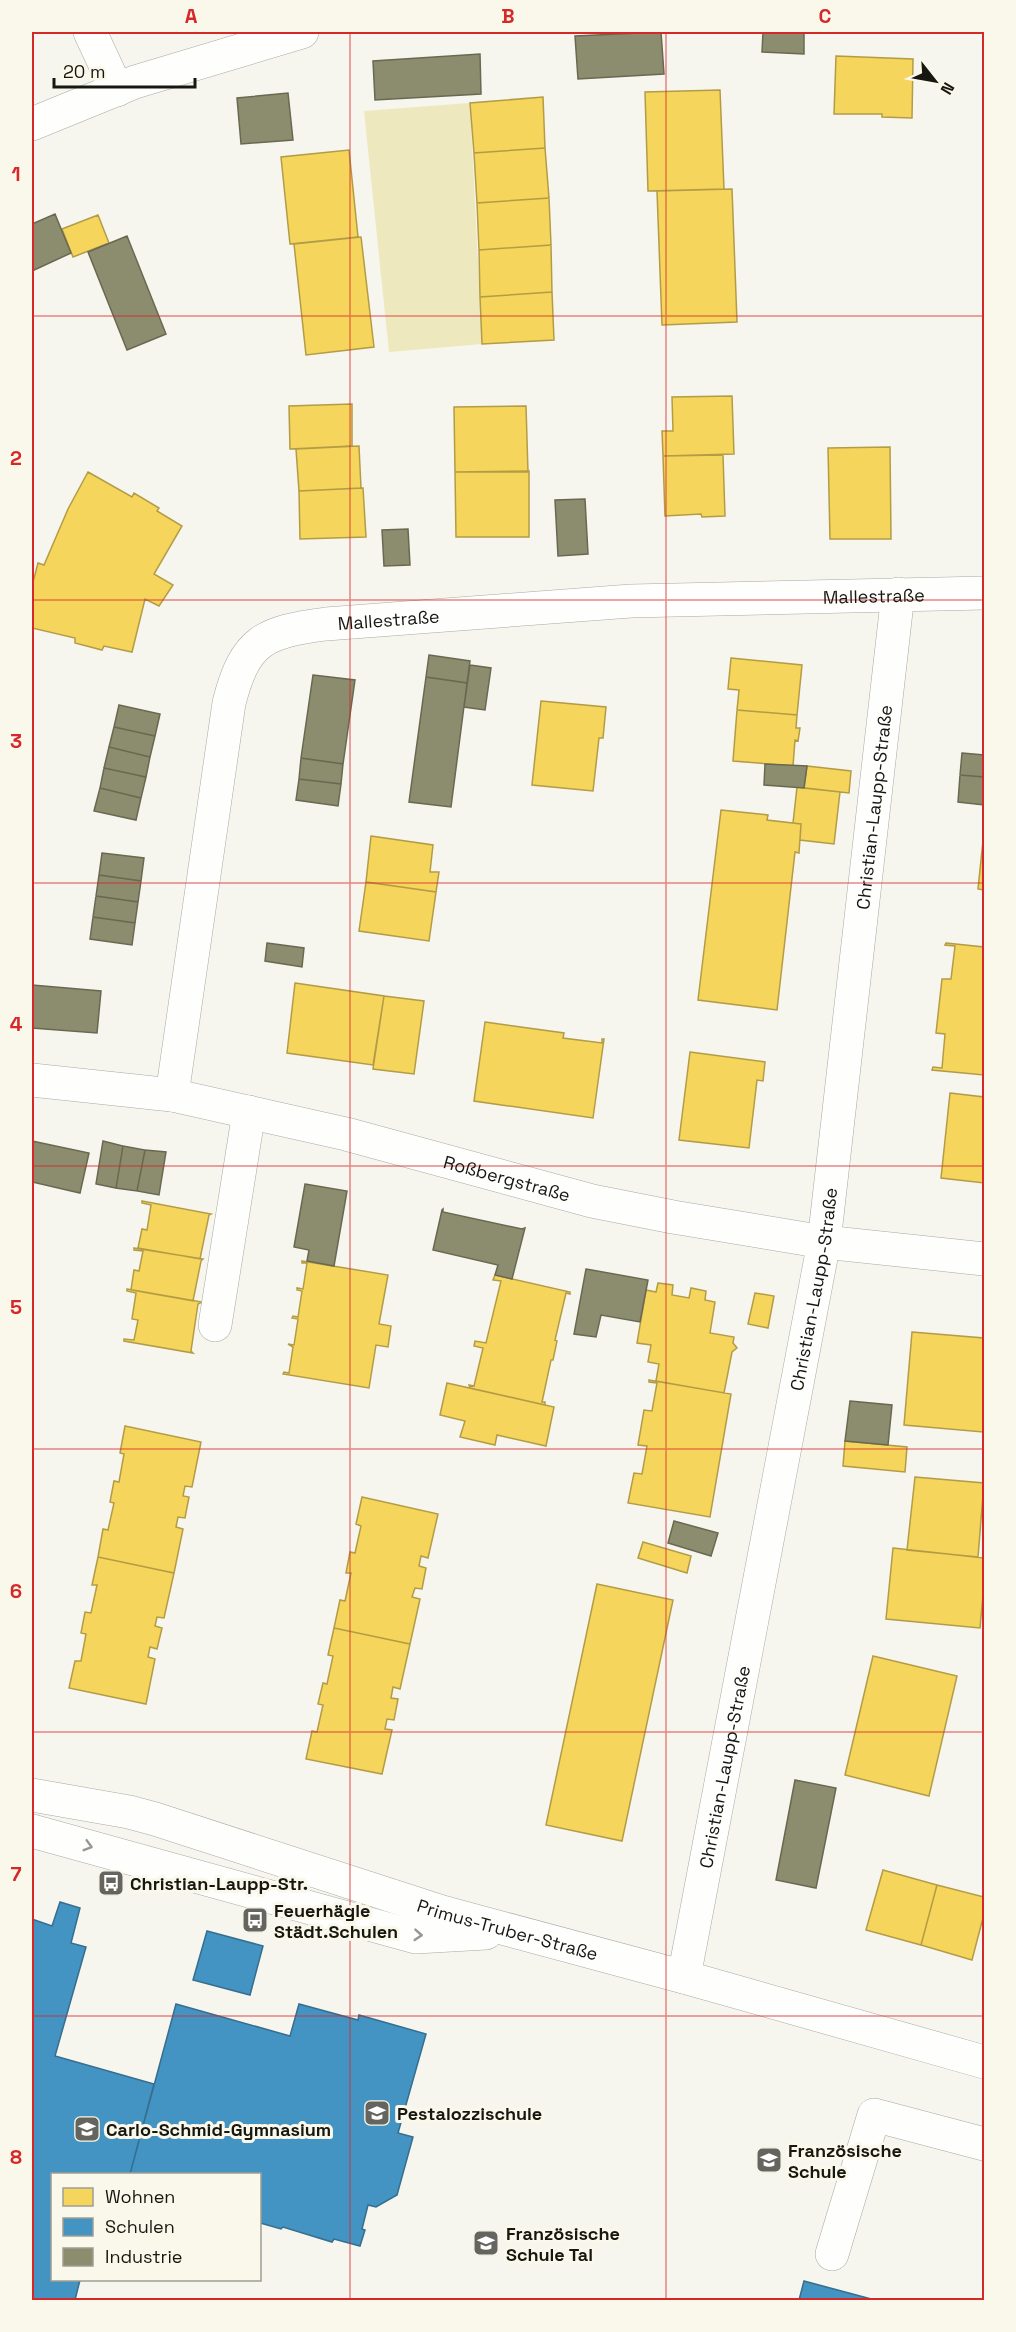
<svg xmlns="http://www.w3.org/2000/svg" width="1016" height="2332" font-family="'Space Grotesk',sans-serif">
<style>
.green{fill:#eee8bf}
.homes{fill:#f6d55c;stroke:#b39c46;stroke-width:1.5}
.schools{fill:#4393c3;stroke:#366e8e;stroke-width:1.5}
.industry{fill:#8c8c6e;stroke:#696952;stroke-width:1.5}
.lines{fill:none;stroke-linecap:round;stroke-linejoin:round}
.minor-casing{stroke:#aaa9a4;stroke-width:34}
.minor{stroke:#fefefc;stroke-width:33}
.oneway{stroke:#969693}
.grid{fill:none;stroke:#d62828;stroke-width:1.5;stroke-opacity:0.55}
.labels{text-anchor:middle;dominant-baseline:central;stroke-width:6;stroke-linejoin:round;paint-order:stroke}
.street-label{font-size:18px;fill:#171712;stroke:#faf8ea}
.poi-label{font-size:18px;font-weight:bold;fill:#171712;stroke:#faf8ea;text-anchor:start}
.neatline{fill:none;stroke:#d62828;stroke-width:2}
.grid-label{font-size:20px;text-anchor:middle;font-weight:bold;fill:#d62828}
</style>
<rect width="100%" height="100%" fill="#f6f5ee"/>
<path class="green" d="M470,103l12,241 -93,8 -25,-241z"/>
<path class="homes" d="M836,56l77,3 -1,59 -30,-1v-3h-48z
M720,90l4,99 -76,2 -3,-99z
M543,97l2,51 -71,5 -4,-50z
M545,148l4,50 -72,5 -3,-50z
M349,150l9,87 -68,7 -9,-87z
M732,189l5,133 -75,3 -5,-134z
M549,198l2,47 -72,5 -2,-47z
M98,215l11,28 -36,14 -11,-28z
M361,237l13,110 -68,8 -12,-111z
M551,245l1,47 -72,5 -1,-47z
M552,292l2,48 -72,4 -2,-47z
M732,396l2,58 -71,2 -1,-25h11l-1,-34z
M352,404v42l-62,3 -1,-43z
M526,406l2,66h-73l-1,-65z
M359,446l2,42 -62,3 -3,-42z
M890,447l1,92h-61l-2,-91z
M723,455l2,61 -23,1 -1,-3 -36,2 -2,-60z
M529,471v66h-73l-1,-65z
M88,472l44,25 2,-4 25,15 -2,3 25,15 -28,48 19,11 -14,21 -14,-7 -13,53 -28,-6 -2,4 -27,-7v-5l-43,-10v-42l6,-23 6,2 24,-56z
M363,488l3,49 -66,2 -1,-48z
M731,658l71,7 -5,50 -60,-5 2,-20 -11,-1z
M541,701l65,6 -3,31h-4l-6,53 -61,-6z
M737,710l60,5 -1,13h4l-2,13 -3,-1 -2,26 -60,-5z
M807,766l44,5 -2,22 -45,-5z
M797,787l43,5 -6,52 -34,-4 1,-16 -8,-1z
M721,810l47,5 -1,5 34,4 -2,29 -4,-1 -18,158 -79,-10z
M984,831v59l-6,-1z
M371,836l62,9 -3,27h9l-3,20 -70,-10z
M366,882l70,10 -7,49 -70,-10z
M946,943l38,4v128l-52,-5 1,-3 9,1 3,-34 -9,-1 6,-54h9l4,-33 -10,-1z
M295,983l89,13 -11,69 -86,-12z
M384,996l40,5 -10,73 -41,-5z
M485,1022l79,11 -1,5 39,5v-4h2l-11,79 -119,-17z
M690,1052l75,10 -2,19 -6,-1 -8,68 -70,-8z
M950,1093l34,4v86l-43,-5z
M142,1201l69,13 -2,1 -9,44 -62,-11 4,-19 5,1 4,-25 -9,-2z
M134,1248l69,11 -2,2 -8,40 -62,-11 3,-20 5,1 4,-20 -9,-1z
M302,1261l86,14 -9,49 12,2 -3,21 -12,-2 -7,43 -86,-14 1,-2 5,1 4,-26 -5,-3 6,1 4,-26 -6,-1 1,-2 5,1 4,-26 -5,-1v-2l6,1 4,-26h-5z
M495,1275l75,17v2l-4,-1 -11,47 2,1 -4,19h-2l-9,42h3v3l-75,-17 -1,-3 5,1 9,-38 -9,-2 1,-5 11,2 15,-62 -8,-1z
M658,1283l15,2 -1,10 17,3 2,-10 15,3 -1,9 10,2 -5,31 24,4 -1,6 4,5 -5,4 -8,41 -68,-12 3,-17 -11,-2 3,-17 -14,-2 9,-53 10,2z
M127,1289l75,13 -4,2 -2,13 -5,34 2,2 -69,-12v-2l10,1 4,-20 -6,-1 4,-26 -9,-2z
M755,1293l19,3 -6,32 -20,-4z
M912,1332l72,6 -1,94 -79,-7z
M649,1380l82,14 -21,123 -82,-14 6,-30 8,1 5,-28 -9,-1 6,-35 8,1 5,-28 -8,-1z
M447,1383l107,24 -8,39 -49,-11 -2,10 -35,-8 5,-16 -25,-6z
M125,1426l76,16 -9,45 -7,-1 -2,10 6,1 -4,21 -7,-1 -2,10 7,2 -9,44 -76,-16 5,-28 5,1 6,-27 -4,-1 4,-21 5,1 5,-28 -4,-1z
M845,1441l62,6 -2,25 -62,-6z
M915,1477l69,6 -6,74 -71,-7z
M362,1497l76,17 -10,44 -7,-2 -2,10 7,2 -4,21 -7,-1 -3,9 8,2 -10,45 -76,-16 6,-28 5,1 6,-28h-5l4,-21 5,1 6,-27 -5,-2z
M643,1542l48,14 -4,17 -49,-15z
M893,1548l91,10v26l-4,44 -94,-9z
M98,1557l76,16 -10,45 -7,-1 -2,9 7,2 -5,21 -7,-2 -2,10 7,2 -9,45 -77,-16 6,-27h6l5,-27 -5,-1 4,-21 6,1 6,-28h-5z
M597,1584l76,16 -51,241 -76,-16z
M334,1628l76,16 -10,45 -7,-2 -2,11 7,1 -4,21 -7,-1 -2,10 7,1 -10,44 -76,-15 6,-28 5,1 6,-27 -5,-1 5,-21 4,1 6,-28 -5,-1z
M873,1656l84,20 -28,120 -84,-21z
M883,1870l54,15 -16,60 -55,-15z
M937,1885l47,12v17l-12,46 -51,-15z"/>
<path class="schools" d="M60,1902l20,6 -9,35 15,4 -31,109 99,28 -24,90h-78v106h28l-5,20h-43v-381l20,7z
M207,1931l56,15 -13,49 -57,-15z
M176,2004l114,32 9,-32 59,16 1,-5 67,19 -28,99 15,4 -16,58 -21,12 -8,-2 -6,24 3,1 -5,16 -26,-7 -2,3 -49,-15 -2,2 -21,-6v-49h-130z
M804,2281l71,19h-76z"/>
<path class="industry" d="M661,32l3,42 -86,5 -3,-43z
M763,32h41v22l-42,-2z
M480,54l1,40 -106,6 -2,-39z
M288,93l5,47 -52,4 -4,-46z
M55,214l16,39 -39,18v-47z
M127,236l39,98 -39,16 -39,-98z
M585,499l3,55 -30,2 -3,-56z
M408,529l2,36 -26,1 -2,-36z
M429,655l41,6 -3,22 -41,-6z
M470,665l21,3 -6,42 -21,-3z
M313,675l42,5 -12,84 -42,-6z
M426,677l41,6 -16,124 -42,-5z
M119,705l41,9 -5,22 -41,-9z
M114,727l41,9 -5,21 -41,-10z
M109,747l41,10 -4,20 -42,-9z
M962,753l22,2v22l-24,-2z
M301,758l42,6 -2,20 -42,-5z
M765,764l42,2 -3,22 -40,-3z
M104,768l42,9 -5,21 -41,-10z
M960,775l24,2v28l-26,-3z
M299,779l42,5 -3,22 -42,-6z
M100,788l41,10 -5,22 -42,-9z
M102,853l42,5 -3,23 -42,-6z
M99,875l42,6 -3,21 -42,-6z
M96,896l42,6 -3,21 -42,-6z
M93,917l42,6 -3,22 -42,-6z
M267,943l37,5 -2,19 -37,-6z
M32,985l69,6 -4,42 -65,-5z
M32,1141l57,12 -9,40 -48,-11z
M103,1141l20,5 -7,42 -20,-4z
M123,1146l22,4 -8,41 -21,-3z
M145,1150l21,2 -7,43 -22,-4z
M305,1184l42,7 -13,75 -27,-5 2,-11 -15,-3z
M443,1209v3l79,17 3,-1 -13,51 -17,-4 3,-10 -65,-15 9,-40z
M586,1269l62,11 -8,42 -39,-7 -5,22 -22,-3z
M850,1401l42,4 -4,40 -43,-4z
M674,1521l44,12 -7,23 -43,-13z
M795,1780l41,8 -20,100 -40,-8z"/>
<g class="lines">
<g class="minor-casing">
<g id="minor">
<path d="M90,32l27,58"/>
<path d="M32,124l103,-42 167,-50"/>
<path id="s1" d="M32,1080l140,15 174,39 246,67 81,16 151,25 160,17"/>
<path id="s2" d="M172,1095l57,-392c16,-63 35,-71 97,-79l305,-23 353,-8"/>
<path d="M215,1325l34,-213"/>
<path id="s3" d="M32,1795l97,17 26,7 287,93 242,65 300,85"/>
<path d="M32,1831l384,106 70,-4"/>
<path id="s4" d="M684,1977l140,-735 74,-648"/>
<path d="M832,2254l42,-139 110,29"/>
</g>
</g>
<use href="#minor" class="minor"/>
</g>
<defs><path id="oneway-chevron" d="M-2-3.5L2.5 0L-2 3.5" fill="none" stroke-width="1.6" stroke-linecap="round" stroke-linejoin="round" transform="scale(1.5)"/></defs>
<g class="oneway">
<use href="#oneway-chevron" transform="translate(88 1846) rotate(16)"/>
<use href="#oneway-chevron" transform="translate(418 1935) rotate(4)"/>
</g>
<path class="grid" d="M350,32v2268M666,32v2268M32,316h952M32,600h952M32,883h952M32,1166h952M32,1449h952M32,1732h952M32,2016h952"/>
<defs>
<g id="bus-square" transform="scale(1.35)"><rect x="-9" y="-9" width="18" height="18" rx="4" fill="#65655f" stroke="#faf8ea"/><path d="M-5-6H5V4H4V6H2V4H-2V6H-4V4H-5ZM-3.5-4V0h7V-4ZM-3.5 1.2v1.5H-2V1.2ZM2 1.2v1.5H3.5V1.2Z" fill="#fff"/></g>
<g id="school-square" transform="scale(1.35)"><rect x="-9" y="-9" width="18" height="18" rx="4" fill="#65655f" stroke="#faf8ea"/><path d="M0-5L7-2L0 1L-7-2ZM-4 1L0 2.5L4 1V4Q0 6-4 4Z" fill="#fff"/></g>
</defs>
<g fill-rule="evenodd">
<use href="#bus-square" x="111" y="1883"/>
<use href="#bus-square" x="255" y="1920"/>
<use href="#school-square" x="377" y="2113"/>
<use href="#school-square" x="87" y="2129"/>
<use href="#school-square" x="769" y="2160"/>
<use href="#school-square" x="486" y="2243"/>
</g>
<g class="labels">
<g class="street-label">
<text stroke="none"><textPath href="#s2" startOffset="1083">Mallestraße</textPath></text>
<text stroke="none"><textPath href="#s2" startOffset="597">Mallestraße</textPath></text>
<text stroke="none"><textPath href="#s4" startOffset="1186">Christian-Laupp-Straße</textPath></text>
<text stroke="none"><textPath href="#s1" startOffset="486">Roßbergstraße</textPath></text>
<text stroke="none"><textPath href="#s4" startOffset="700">Christian-Laupp-Straße</textPath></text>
<text stroke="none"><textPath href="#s4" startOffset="214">Christian-Laupp-Straße</textPath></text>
<text stroke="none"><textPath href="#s3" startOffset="495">Primus-Truber-Straße</textPath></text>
</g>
<g class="poi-label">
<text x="130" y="1883">Christian-Laupp-Str.</text>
<text x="274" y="1910">Feuerhägle<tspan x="274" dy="21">Städt.Schulen</tspan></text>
<text x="397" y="2113">Pestalozzischule</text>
<text x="106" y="2129">Carlo-Schmid-Gymnasium</text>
<text x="788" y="2150">Französische<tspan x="788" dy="21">Schule</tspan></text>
<text x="506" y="2233">Französische<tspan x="506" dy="21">Schule Tal</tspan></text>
</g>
</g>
<rect width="1016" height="2332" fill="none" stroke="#faf8ea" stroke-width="66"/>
<rect x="51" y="2173" width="210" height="108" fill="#faf8ea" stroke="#9f9e94" stroke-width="1.5"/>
<rect x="63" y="2188" width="30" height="18" fill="#f6d55c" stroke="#9f9e94" stroke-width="1.5"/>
<text x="105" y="2203" font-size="18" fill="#171712">Wohnen</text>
<rect x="63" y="2218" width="30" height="18" fill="#4393c3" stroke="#9f9e94" stroke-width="1.5"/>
<text x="105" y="2233" font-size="18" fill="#171712">Schulen</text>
<rect x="63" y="2248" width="30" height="18" fill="#8c8c6e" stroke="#9f9e94" stroke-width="1.5"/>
<text x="105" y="2263" font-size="18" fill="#171712">Industrie</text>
<g transform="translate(935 81) rotate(121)" stroke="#faf8ea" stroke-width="4.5" paint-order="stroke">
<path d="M0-4.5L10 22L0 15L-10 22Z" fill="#171712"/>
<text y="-9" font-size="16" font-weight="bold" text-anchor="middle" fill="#171712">N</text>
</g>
<path d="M54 78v9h141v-9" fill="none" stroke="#171712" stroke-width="3"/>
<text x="63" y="78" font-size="18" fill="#171712" stroke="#faf8ea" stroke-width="4.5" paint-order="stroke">20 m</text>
<rect x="33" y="33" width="950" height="2266" class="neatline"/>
<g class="grid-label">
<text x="191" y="23">A</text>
<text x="508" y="23">B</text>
<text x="825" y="23">C</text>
<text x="16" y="181">1</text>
<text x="16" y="465">2</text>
<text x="16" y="748">3</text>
<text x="16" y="1031">4</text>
<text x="16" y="1314">5</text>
<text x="16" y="1598">6</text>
<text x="16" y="1881">7</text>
<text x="16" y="2164">8</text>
</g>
</svg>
